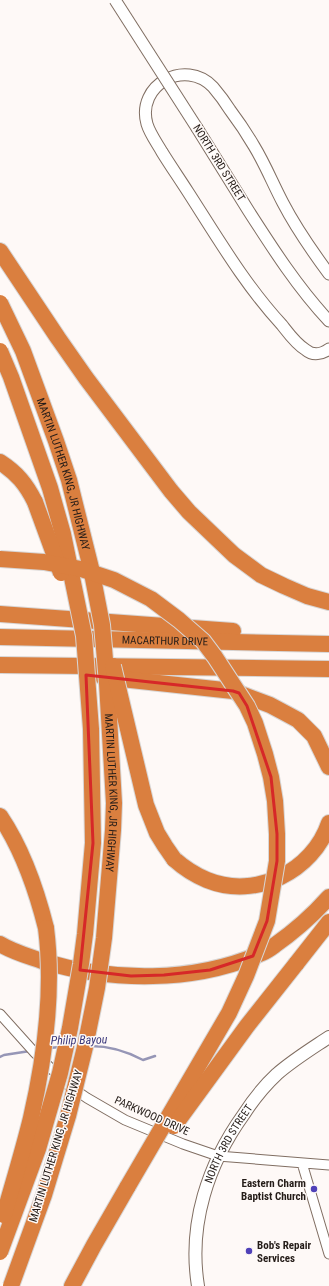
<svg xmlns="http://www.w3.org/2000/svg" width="329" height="1286" font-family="'Roboto Condensed',sans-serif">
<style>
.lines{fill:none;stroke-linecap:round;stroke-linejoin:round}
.stream{stroke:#9696b6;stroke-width:2.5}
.minor-casing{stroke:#806e62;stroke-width:11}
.tertiary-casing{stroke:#806e62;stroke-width:13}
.secondary-casing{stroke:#806e62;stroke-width:14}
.motorway-casing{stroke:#d8d6d5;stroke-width:18}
.minor{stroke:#fff;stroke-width:9}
.tertiary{stroke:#fff;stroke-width:11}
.secondary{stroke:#fff;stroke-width:12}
.motorway{stroke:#da7f3f;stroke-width:16}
.tertiary-bridge-casing{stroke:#806e62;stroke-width:13;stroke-linecap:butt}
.motorway-bridge-casing{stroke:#d8d6d5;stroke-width:18;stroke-linecap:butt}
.tertiary-bridge{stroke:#fff;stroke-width:11}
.motorway-bridge{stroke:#da7f3f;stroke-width:16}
.marked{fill:none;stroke:#d62828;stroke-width:3;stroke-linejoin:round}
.poi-dot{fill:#4f41b8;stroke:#fef9f7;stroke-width:1.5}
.labels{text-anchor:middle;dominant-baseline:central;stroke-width:3;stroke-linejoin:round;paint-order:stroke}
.street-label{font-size:11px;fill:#241c18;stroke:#fef9f7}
.poi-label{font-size:11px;font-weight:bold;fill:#241c18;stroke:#fef9f7;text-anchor:end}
.water-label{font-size:12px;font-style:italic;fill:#3a377b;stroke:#fef9f7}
</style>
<rect width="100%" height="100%" fill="#fef9f7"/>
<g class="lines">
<path class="stream" d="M91,1046c20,0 35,5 52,14l12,-4
M49,1048l11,-1
M0,1057l4,-2 26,-4"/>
<g class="minor-casing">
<path id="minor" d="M0,1014l35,39 33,32 19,13 38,22 58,24 35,12 111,9
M302,1163l27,91"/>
</g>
<g class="tertiary-casing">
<path id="tertiary" d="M197,128c17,27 34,55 51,82 25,39 50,78 81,111
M329,274c-17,-23 -33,-46 -46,-71 -10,-19 -18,-39 -29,-57 -7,-12 -15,-24 -24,-36 -5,-8 -11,-16 -17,-23 -28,-29 -77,-2 -66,37 3,10 10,19 15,28 8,13 17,26 26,40 29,45 57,93 94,133 7,9 14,19 24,25 7,6 16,4 23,-1"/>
</g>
<g class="secondary-casing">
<g id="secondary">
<path id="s1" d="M198,1286c-10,-62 10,-122 46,-172 9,-14 20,-28 33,-40 16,-14 34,-25 52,-37"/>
</g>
</g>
<g class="motorway-casing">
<g id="motorway">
<path d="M0,251l58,87 28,40 85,113 18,21 45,43 27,20 23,11 23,10 22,6"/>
<path d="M0,462c17,11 26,22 35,40"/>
<path d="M0,614l233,17"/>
<path id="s2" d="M0,637l329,7"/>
<path d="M0,665l329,4"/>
<path d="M103,677l130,14 37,14 15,8 13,7 16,16 15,31"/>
<path d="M0,816c23,34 36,72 46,112"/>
<path d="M174,859c10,9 21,16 33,21 49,20 106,-9 122,-57"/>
<path d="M0,944c13,8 28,12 42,17 70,21 152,22 220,-8 5,-2 9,-5 13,-8 20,-14 38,-30 54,-48"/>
<path d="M296,964l33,-42"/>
<path d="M72,1286l22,-41 34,-59"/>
</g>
</g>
<use href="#minor" class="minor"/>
<use href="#tertiary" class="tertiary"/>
<use href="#secondary" class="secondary"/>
<use href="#motorway" class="motorway"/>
<g class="tertiary-bridge-casing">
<path id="tertiary-bridge" d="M115,0l82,128"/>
</g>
<g class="motorway-bridge-casing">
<g id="motorway-bridge">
<path id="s3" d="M0,303l23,48 33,90 13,39 22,88 11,57 5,58 7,120 -1,27 -9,108 -7,50 -12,59 -17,69 -24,79 -33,91"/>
<path d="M0,351l11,26 39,111 13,46 21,102 7,93 2,114 -8,91 -4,30 -11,64 -10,45 -22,76 -38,103"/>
<path d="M35,502l26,71"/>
<path d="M0,559l44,3 37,7 33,11 37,19 28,21 24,21 12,16 32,49 8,17 10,31 6,23 4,24 2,33v27l-10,60 -21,55 -17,37 -101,173"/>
<path d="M113,666l33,139 11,28 8,13 9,13"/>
<path d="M174,1126l73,-100 49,-62"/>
<path d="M4,1215c9,-32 19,-64 27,-97 14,-61 23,-127 15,-190"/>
</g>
</g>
<use href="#tertiary-bridge" class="tertiary-bridge"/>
<use href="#motorway-bridge" class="motorway-bridge"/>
</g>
<path class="marked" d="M86,675l147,16 6,2 8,13 24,71 6,57v27l-10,60 -14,35 -43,14 -46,5 -33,1 -51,-6 13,-127z"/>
<g class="poi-dot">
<circle cx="314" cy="1189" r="4"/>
<circle cx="249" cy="1251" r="4"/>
</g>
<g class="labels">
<g class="street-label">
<text transform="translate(219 163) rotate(58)">NORTH 3RD STREET</text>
<text stroke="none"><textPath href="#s3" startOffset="183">MARTIN LUTHER KING, JR HIGHWAY</textPath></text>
<text stroke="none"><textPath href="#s2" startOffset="165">MACARTHUR DRIVE</textPath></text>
<text stroke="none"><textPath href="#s3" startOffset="507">MARTIN LUTHER KING, JR HIGHWAY</textPath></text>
<text transform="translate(152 1116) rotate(24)">PARKWOOD DRIVE</text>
<text stroke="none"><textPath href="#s1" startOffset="149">NORTH 3RD STREET</textPath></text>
<text transform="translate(56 1146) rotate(-73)">MARTIN LUTHER KING, JR HIGHWAY</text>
</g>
<g class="poi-label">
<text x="306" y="1183">Eastern Charm<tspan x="306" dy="13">Baptist Church</tspan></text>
<text x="257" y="1245" text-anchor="start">Bob's Repair<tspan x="257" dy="13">Services</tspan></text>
</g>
<g class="water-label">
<text transform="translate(79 1040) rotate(-1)">Philip Bayou</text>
</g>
</g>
</svg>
